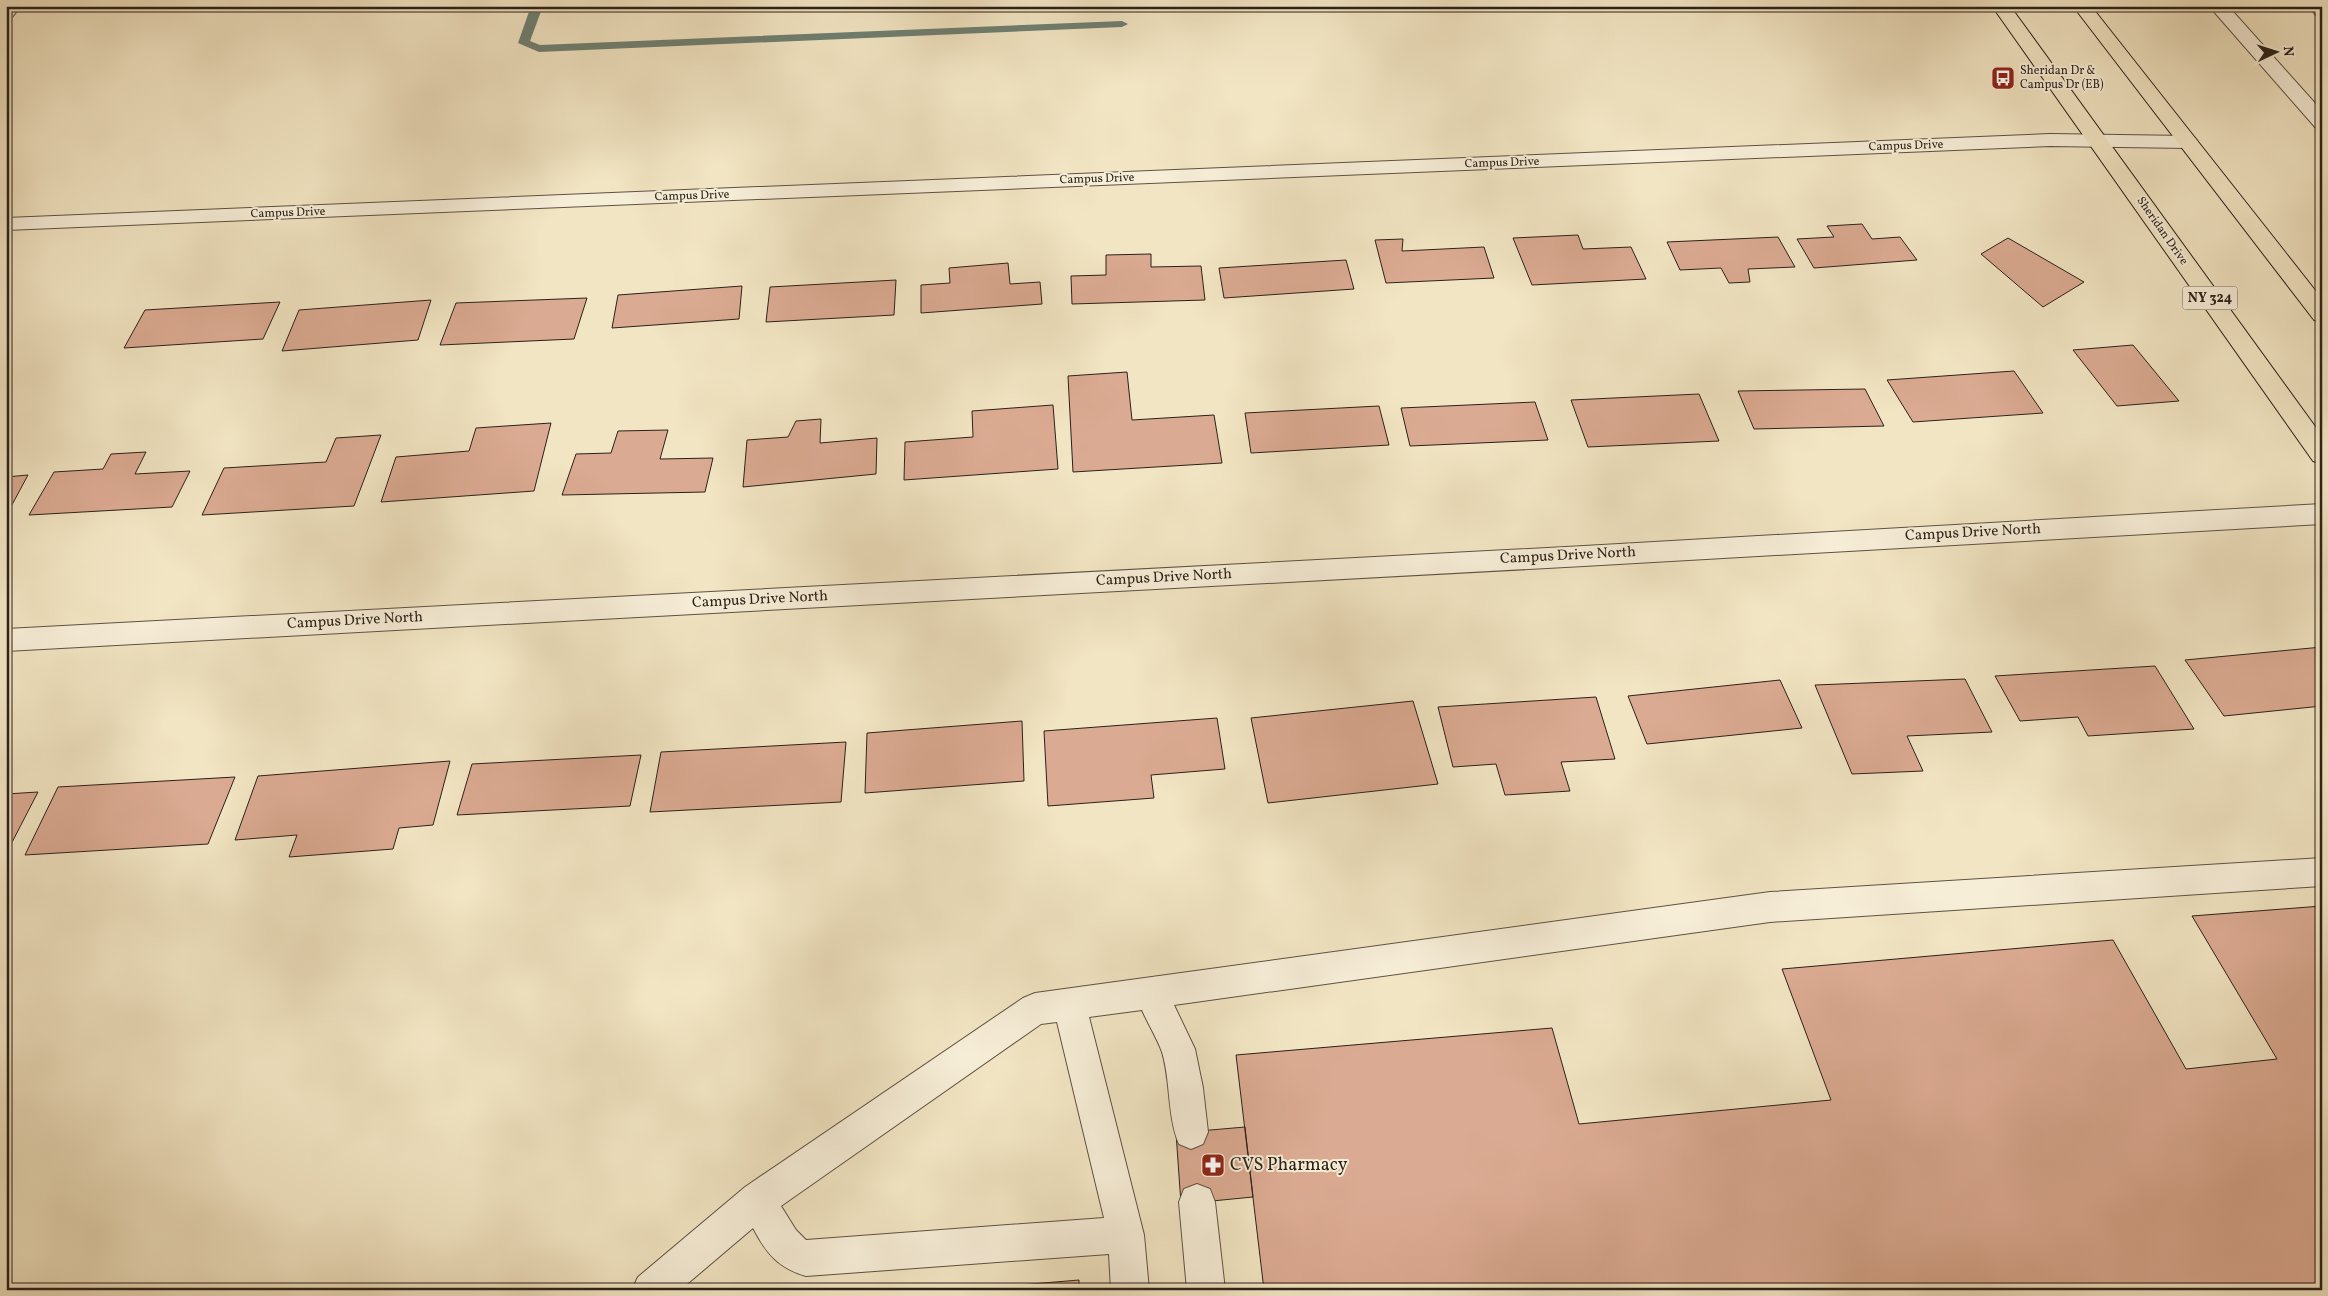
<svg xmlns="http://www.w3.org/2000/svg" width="2328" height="1296" font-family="Vollkorn,serif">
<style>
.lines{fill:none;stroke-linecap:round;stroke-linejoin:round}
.stream{fill:#6f8072;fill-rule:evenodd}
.building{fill:#dbaa92;stroke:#2b2119}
.lane-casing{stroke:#5d5244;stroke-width:2}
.street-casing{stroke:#5d5244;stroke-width:2}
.primary-casing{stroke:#2b2119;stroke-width:2}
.lane{fill:#f7eed8;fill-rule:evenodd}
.street{fill:#f7eed8;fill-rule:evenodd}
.primary{fill:#f2e5c3;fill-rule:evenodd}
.labels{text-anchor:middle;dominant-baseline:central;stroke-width:4;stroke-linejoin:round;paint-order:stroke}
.far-poi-label{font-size:12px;fill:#2b2119;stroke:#f7eed8;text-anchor:start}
.far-street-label{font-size:12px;fill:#2b2119;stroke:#f7eed8}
.shield{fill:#f7eed8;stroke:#685e52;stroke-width:1}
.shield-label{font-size:14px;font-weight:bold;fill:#2b2119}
.street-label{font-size:15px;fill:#2b2119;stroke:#f7eed8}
.near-poi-label{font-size:18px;fill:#2b2119;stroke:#f7eed8;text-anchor:start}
</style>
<rect width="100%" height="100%" fill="#f2e5c3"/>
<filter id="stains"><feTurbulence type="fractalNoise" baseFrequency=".004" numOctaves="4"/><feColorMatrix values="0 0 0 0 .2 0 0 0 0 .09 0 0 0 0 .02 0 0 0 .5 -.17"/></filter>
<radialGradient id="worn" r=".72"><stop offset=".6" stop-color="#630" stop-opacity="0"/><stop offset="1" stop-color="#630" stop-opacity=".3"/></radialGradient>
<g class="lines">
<path class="stream" d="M531,6h12l-13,35 10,4 582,-24 6,3 -6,3 -583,25 -21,-9z"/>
</g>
<path class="building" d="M1862,224l10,15 28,-2 17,23 -103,8 -17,-29 37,-2 -7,-11z
M1578,235l5,14 48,-2 15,32 -114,6 -19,-47z
M1778,237l17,30 -47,2 2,13 -21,1 -8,-15 -41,2 -13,-28z
M2008,238l76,44 -41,25 -62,-53z
M1403,239l-1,12 82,-4 10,31 -108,5 -11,-43z
M1151,254v13l50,-1 4,34 -133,4 -1,-28 35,-1v-20z
M1346,260l8,29 -130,9 -5,-30z
M1008,263l2,21 30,-2 2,22 -121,9v-28l29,-2 -1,-15z
M896,280l-2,35 -128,7 4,-35z
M742,286l-3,33 -127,9 6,-33z
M587,298l-13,41 -134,6 16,-42z
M431,300l-13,40 -136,11 17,-41z
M280,302l-17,37 -139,9 21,-38z
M2133,345l46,56 -62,5 -44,-56z
M2014,371l29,42 -130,9 -26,-42z
M1127,372l5,48 82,-5 8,48 -149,9 -5,-96z
M1865,389l19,37 -130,3 -16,-38z
M1699,394l20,47 -131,6 -17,-47z
M1535,402l13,38 -138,6 -9,-38z
M1053,405l5,64 -154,11 1,-38 68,-5 -1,-26z
M1379,406l10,39 -138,8 -6,-40z
M821,419l-1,24 57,-5 -1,36 -133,13 4,-47 41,-3 8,-16z
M551,423l-17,68 -153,11 15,-45 73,-6 7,-23z
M668,430l-8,29 53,-1 -8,34 -143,3 14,-41 35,-1 7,-22z
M381,435l-27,71 -152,9 22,-47 102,-6 10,-24z
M146,452l-11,22 55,-3 -18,36 -143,8 25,-43 49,-3 8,-15z
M28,475l-22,41v-39z
M2322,647v59l-98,10 -39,-56z
M2155,666l39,63 -106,7 -10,-19 -58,4 -25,-45z
M1965,679l27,53 -85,4 16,35 -71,3 -37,-89z
M1780,680l22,48 -155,16 -19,-48z
M1596,697l19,62 -54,3 9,29 -65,4 -9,-31 -43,3 -15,-60z
M1413,701l25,83 -170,19 -17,-85z
M1217,718l8,51 -74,6 3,23 -106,8 -4,-75z
M1022,721l2,60 -159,12 2,-60z
M846,742l-5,60 -191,10 11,-60z
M641,755l-11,51 -173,9 15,-51z
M450,761l-17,64 -34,3 -6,21 -104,8 8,-22 -62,5 23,-64z
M235,777l-27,67 -183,11 33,-68z
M38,792l-31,60h-1v-58z
M2322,906v384h-1058l-28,-235 316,-27 27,96 252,-24 -49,-131 331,-29 73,129 91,-10 -85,-143z
M1245,1127l8,70 -72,7 -5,-71z
M1079,1280v10h-120z"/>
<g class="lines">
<g class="lane-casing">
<path id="lane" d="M2209,6h19l94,105v18l-7,-2z
M2308,6h14v10l-6,-1z
M2322,858v28l-552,36 -596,83 21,44 8,39 5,44 -5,12 -12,5 -12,-5c-12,-28 -8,-62 -17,-92 -5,-14 -14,-28 -20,-42l-53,7 55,218 5,55h-38l-2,-36 -303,22c-28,-8 -40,-23 -53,-48l-73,62h-48l6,-13 107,-90 278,-189 12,-5 735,-101zM1057,1022l47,196 -298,22 -10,-10 -15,-24 260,-182z
M1197,1184l13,5 5,13 10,88h-38l-8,-88 5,-13z"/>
</g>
<g class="street-casing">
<path id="street" d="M6,6h15l-9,11 -6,1z
M2050,134l138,2 7,2 3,4 -3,4 -7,2 -138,-2 -2044,84v-12z
M2322,504v20l-738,42 -1578,85v-22l1578,-83z"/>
</g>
<g class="primary-casing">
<path id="primary" d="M1992,6h18l312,430v28l-9,-3z
M2073,6h18l231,293v23l-8,-2z"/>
</g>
<use href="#lane" class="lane"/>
<use href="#street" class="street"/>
<use href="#primary" class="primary"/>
</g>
<defs>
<g id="bus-square" transform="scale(1.25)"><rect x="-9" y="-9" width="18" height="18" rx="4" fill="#8f2418" stroke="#f7eed8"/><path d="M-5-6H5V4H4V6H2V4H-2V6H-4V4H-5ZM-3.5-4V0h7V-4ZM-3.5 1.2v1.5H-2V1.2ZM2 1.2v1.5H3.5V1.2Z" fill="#fff"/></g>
<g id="pharmacy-square" transform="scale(1.25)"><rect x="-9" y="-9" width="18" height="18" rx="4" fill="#8f2418" stroke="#f7eed8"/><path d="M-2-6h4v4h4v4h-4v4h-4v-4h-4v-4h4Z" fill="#fff"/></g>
</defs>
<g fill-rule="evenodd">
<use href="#bus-square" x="2003" y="78"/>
<use href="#pharmacy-square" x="1213" y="1165"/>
</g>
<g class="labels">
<g class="far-poi-label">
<text x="2020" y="71">Sheridan Dr &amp;<tspan x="2020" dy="14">Campus Dr (EB)</tspan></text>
</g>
<g class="far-street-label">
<text transform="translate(1906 146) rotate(-2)">Campus Drive</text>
<text transform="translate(1502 163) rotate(-2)">Campus Drive</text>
<text transform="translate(1097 179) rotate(-2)">Campus Drive</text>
<text transform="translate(692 196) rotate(-2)">Campus Drive</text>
<text transform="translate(288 213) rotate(-2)">Campus Drive</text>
<text transform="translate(2162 231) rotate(55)">Sheridan Drive</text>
</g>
<rect class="shield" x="2182.5" y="286.5" width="55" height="23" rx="4"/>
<g class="shield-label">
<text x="2210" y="298">NY 324</text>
</g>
<g class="street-label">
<text transform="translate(1973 533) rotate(-3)">Campus Drive North</text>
<text transform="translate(1568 556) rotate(-3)">Campus Drive North</text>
<text transform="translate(1164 578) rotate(-3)">Campus Drive North</text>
<text transform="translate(760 600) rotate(-3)">Campus Drive North</text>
<text transform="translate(355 621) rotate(-3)">Campus Drive North</text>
</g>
<g class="near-poi-label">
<text x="1230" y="1165">CVS Pharmacy</text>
</g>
</g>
<rect width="2328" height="1296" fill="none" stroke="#f2e5c3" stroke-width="25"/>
<rect x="8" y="8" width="2313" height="1281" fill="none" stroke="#2b2119" stroke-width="2.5"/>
<rect x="12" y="12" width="2303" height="1271" fill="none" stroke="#2b2119"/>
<g transform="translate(2276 52) rotate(86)" stroke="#f7eed8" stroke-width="4" paint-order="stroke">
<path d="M0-4L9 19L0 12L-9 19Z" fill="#2b2119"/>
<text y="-8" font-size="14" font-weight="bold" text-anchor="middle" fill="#2b2119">N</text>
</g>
<rect width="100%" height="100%" filter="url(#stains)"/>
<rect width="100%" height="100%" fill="url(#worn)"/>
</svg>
